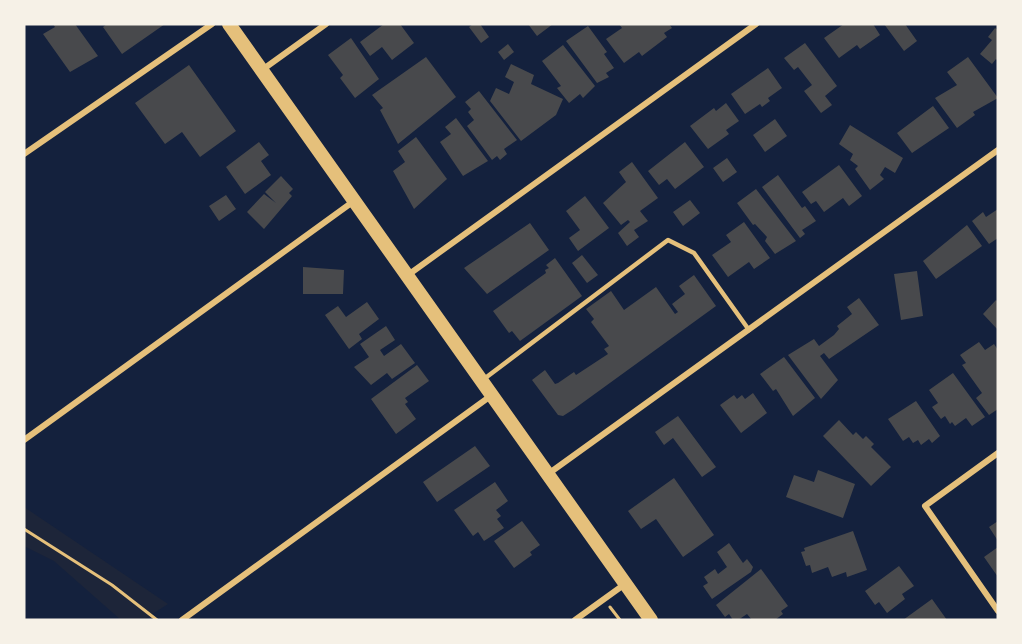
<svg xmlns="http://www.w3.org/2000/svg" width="1022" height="644" font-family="'Source Sans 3',sans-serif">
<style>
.green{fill:#1d2539}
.building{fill:#48494c}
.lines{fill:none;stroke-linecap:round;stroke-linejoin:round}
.path{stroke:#e5c07b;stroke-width:3}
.service{stroke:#e5c07b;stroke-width:4.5}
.minor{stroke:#e5c07b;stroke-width:6}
.primary{stroke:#e5c07b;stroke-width:14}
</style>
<rect width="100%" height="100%" fill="#14213d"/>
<path class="green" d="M24,507l144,97 -25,16h-22l-67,-59 -30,-15z"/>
<path class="building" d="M53,24h22l23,32 -28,16 -27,-38 12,-7z
M107,24h58l-43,30 -19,-27z
M384,24h16l14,19 -22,17 -10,-13 -12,9 -10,-14z
M473,24h7l9,13 -8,6 -12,-16z
M528,24h25l-16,12z
M619,24h50l3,4 -8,5 3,4 -25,19 -3,-4 -15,11 -18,-24 16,-11z
M844,24h29l7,11 -20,14 -3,-4 -18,13 -15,-20z
M884,24h21l12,17 -13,10z
M588,26l19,26 -3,2 10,14 -8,5 3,4 -12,6 -31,-42z
M995,28l3,2v31l-2,-2 -4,5 -12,-10 12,-14 -4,-3z
M351,38l28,41 -24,19 -15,-20 3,-3 -15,-20z
M805,43l32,43 -12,10 7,9 -11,8 -17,-22 8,-6 -14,-18 -4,3 -10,-12z
M508,44l6,8 -10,8 -6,-8z
M563,45l32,41 -12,12 -3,-4 -11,9 -12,-15 4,-2 -19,-25z
M426,57l30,40 -58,47 -18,-34 3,-2 -11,-13z
M968,57l30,41 -25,14 2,3 -18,13 -22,-30 22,-13 -10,-13z
M511,64l23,11 -3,9 32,15 -7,16 -35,26 -31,-40 6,-13 13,6 5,-12 -9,-5z
M189,65l47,66 -36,26 -18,-25 -17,12 -30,-41z
M768,68l14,20 -14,10 2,3 -8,6 -2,-3 -15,10 -14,-20z
M479,91l38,49 -13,9 3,5 -7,6 -3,-4 -5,4 -25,-34 7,-6 -6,-8 3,-3 -6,-7z
M726,103l13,18 -13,9 3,4 -21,15 -18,-23 24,-18 2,3z
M933,106l16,22 -37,25 -15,-20z
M456,118l32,43 -25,15 -23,-34 11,-8 -6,-7z
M775,119l12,17 -22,16 -12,-17z
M850,125l53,33 -8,15 -10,-6 -5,8 4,4 -14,11 -15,-21 3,-3 -8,-6 3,-6 -14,-10z
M416,137l31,42 -33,30 -21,-38 12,-9 -7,-11z
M259,142l10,13 -8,6 10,14 -26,19 -19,-27z
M685,142l19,25 -29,22 -8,-10 -8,6 -11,-14z
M727,158l10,14 -14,10 -10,-14z
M632,162l26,36 -18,13 8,10 -14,9 5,7 -12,9 -9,-13 12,-11 -2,-2 -7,5 -18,-22 23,-21 -7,-10z
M839,165l23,31 -13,10 -6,-8 -19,14 -8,-11 -5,3 -9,-12z
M778,175l24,33 3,-2 11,15 -14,9 3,4 -5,4 -38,-51z
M281,176l12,13 -4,4 3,3 -28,33 -17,-17 17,-18 12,9 -11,-11z
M756,189l40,52 -21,13 -10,-13 2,-4 -12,-13 -2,1 -16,-22z
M226,195l10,14 -17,12 -10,-15z
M585,196l24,32 -31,23 -9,-13 11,-8 -14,-19z
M690,200l10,13 -17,13 -10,-14z
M998,209v29l-9,6 -17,-23 11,-9 3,5z
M744,222l26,36 -16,11 -5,-7 -21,15 -16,-22 19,-13 -5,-7z
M530,223l19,27 -62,44 -23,-26z
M967,225l15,21 -46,33 -13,-18z
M582,255l16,20 -11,8 -15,-20z
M555,258l27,38 -62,45 -8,-10 -3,2 -16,-22 53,-38 -1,-3 4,-2 -3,-3z
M303,267l41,3 -1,24h-40z
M917,271l6,45 -22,4 -7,-46z
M694,275l22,31 -142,103 -11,7 -5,-1 -26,-35 13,-10 10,14 3,-1 16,-11 2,3 32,-21 -4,-5 5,-3 -18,-24 3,-3 -8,-10 25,-18 13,19 32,-23 19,27 3,-2 -6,-8 13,-10 -6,-8z
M859,298l20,27 -50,34 -5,-6 -4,3 18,24 -17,19 -33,-44 26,-16 5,7 15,-11 5,-6 -2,-3 15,-12 -5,-7z
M996,300l2,2v28l-15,-16z
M367,302l12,17 -20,15 3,5 -13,10 -24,-34 13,-9 8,11z
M386,326l9,14 -15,10 4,6 17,-12 14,19 -23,16 -5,-6 -16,12 -17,-18 15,-10 -9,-13z
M979,342l6,8 9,-6 4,6v59l-9,6 -13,-17 6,-5 -20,-28 4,-2 -6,-8z
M784,357l31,41 -22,18 -17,-27 -3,2 -13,-17z
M417,365l12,16 -24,17 3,4 -3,2 11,15 -20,15 -25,-35z
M953,373l32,44 -13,9 -6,-8 -11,8 -3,-4 -2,2 -5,-8 -4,3 -9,-12 6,-4 -9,-13z
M753,393l14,20 -26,20 -21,-28 14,-10 3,4 5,-4 3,4z
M916,401l24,35 -8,7 -3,-4 -8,6 -3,-5 -5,3 -4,-6 -6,4 -15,-22z
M678,416l38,51 -14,10 -29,-39 -9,7 -9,-13z
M839,420l14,15 3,-3 7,7 3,-3 8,8 -3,3 20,20 -20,19 -48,-50z
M475,446l15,20 -53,36 -14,-20z
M818,470l37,14 -12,34 -57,-21 8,-22 20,7z
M674,478l40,57 -31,22 -27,-38 -15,10 -13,-18z
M495,482l13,19 -12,9 5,6 -4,3 7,9 -20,13 -6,-9 -5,4 -19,-26z
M522,521l18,24 -10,7 2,3 -18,13 -20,-27z
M998,521v20l-9,-14z
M853,531l14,39 -20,7 -1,-5 -14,5 -4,-10 -16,6 -2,-8 -4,1 -5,-14 4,-1 -1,-3z
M729,543l14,20 4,-4 6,8 -2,5 -39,27 -9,-13 5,-3 -4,-6 11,-8 3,5 9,-7 -10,-15z
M998,547v30l-14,-20z
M899,566l15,20 -12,8 3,5 -18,14 -8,-11 -4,3 -10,-14z
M761,569l27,37 -7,5 2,3 -8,6h-23l-5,-6 -9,6h-5l-4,-6 -4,3 -9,-12z
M932,599l15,21h-44z"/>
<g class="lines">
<path class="path" d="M24,529l88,56 45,35
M610,607l10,13"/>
<path class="service" d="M484,379l184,-139 26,13 55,77"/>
<path class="minor" d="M262,70l64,-46
M24,154l188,-130
M408,275l348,-251
M24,440l330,-239
M998,453l-73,53 73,105
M548,474l450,-324
M182,620l310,-225
M575,620l50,-36"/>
<path class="primary" d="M229,24l422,596"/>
</g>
<rect width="1022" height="644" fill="none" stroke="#f6f1e7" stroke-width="51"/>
</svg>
